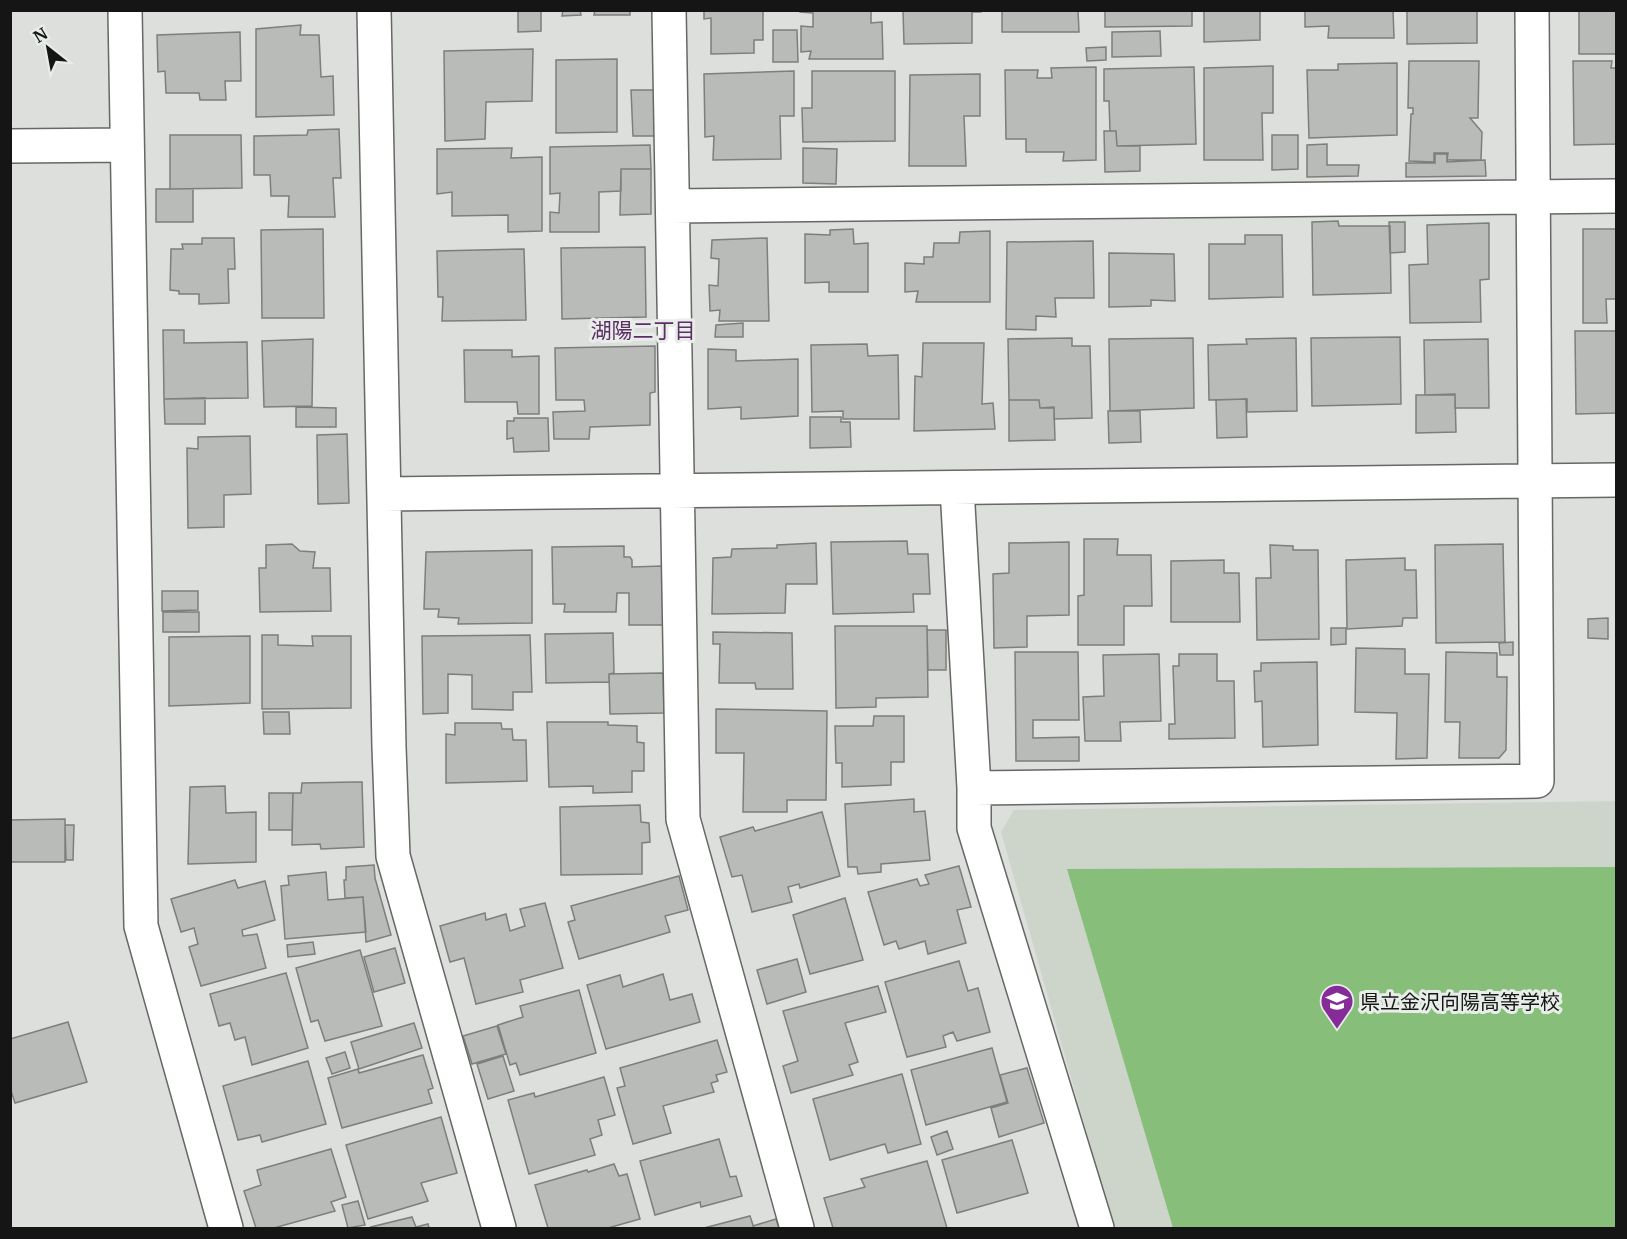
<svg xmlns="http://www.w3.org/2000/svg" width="1627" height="1239" font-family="Merriweather,'Noto Sans JP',serif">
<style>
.built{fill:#cdd5cb}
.green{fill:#87bf7a}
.building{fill:#b8bbb7;stroke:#7c7f7b;stroke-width:1.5}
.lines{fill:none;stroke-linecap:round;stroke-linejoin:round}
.minor-casing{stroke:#666865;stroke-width:36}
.minor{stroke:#fff;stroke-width:33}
.labels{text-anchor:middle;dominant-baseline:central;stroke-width:6;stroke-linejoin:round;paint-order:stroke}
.poi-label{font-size:20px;fill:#141514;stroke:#e9ede9;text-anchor:start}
.neighbourhood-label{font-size:21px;fill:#5b2f64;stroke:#e9ede9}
</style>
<rect width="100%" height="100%" fill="#dcdfdc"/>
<path class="built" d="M1616,801v427h-502l-113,-396 13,-22z"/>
<path class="green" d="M1616,867v361h-443l-106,-359z"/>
<path class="building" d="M518,10h23v21l-23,1z
M563,10h17l1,5 -19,1z
M595,10h35v5h-36z
M704,10h59v30h-9v13l-43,1v-36l-7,1z
M800,10h71v13l11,-1 1,37h-74l2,-8 -10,1v-26l12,1v-14l-13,-1z
M903,10h78v2h-9v31l-68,1z
M1002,10h76l1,22h-77z
M1105,10h87v16l-87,1z
M1204,10h56v30l-56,2z
M1305,10h88l1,28h-66l1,-12 -24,1z
M1407,10h70v33l-70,1z
M1579,10h37v44h-37z
M301,25l-1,10h19l2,42 12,-1 1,39 -78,2v-88z
M773,30h24l1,32h-25z
M1160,31l1,25 -49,1v-25z
M240,32l1,49h-16l1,19h-26l-1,-7h-33l-1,-22 -7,1 -1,-37z
M1106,47v13l-19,1 -1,-13z
M533,49l-1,52 -46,1 -1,37 -40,2 -1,-90z
M617,59v73l-61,1v-73z
M1409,61h70l-1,57h-8l12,14 -1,28h-34l1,-7h-14v9l-25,-1 2,-47h2v-6h-5z
M1573,61h39l-1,7h5v76l-42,1z
M1397,63v72l-88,3 -2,-68h31v-6z
M1273,66v47h-11l1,47h-59v-92z
M1096,67v93l-33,1 1,-9h-38v-13h-20l-1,-69h33l-1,8h15l-1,-10z
M1194,67l2,77 -79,2 -1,-15h-6l-1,-30h-5v-32z
M794,71v45h-14l1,43 -68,1 1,-24 -9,1 -1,-63z
M812,71h83v70l-92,1 -1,-34h10z
M980,74v42h-16l2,50h-57l1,-91z
M631,90h23l1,46h-22z
M339,129l2,49h-8l2,39h-47l1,-21h-18l-1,-21h-16v-39l53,-1 1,-5z
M1104,131h12l1,15h23v25l-35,1z
M170,135h71l1,53 -72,1z
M1272,135h26v34l-26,1z
M1327,144v21h32l-1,11 -51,1v-32z
M650,145l1,24h-30v22l-22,1v40h-49v-20l9,1 1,-20 -10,1v-47z
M512,148l-1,10 31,-1v74l-34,1v-17l-56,1v-24l-15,2v-45z
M803,148l34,1 -1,35 -33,-1z
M1435,154h12v8l38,-2 1,16 -80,1v-14h29z
M621,169h30v45l-31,1z
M156,189h37v33h-37z
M1338,221l1,5h51l1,67 -78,2 -1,-73z
M1389,222h16v30l-15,1z
M1489,223v56l-9,1 1,42 -71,1 -1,-58 19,-1 -1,-39z
M323,229l1,89h-62l-1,-88z
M853,229l1,15 14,-1v49h-39v-10l-24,1v-49l25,1v-5z
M1583,229h33v70h-10l1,24h-24z
M990,231v71h-74l2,-11 -13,1v-29l19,1v-7h9l1,-14h25l1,-11z
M1245,235h37l1,62 -74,2v-55h36z
M202,238h32l1,31h-7l1,34 -30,1v-10h-20v-3l-9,-1 1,-41h12l-1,-5h20z
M767,238l2,83h-50l1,-11 -10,1 -1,-26 9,1 1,-27 -8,-1 1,-18z
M1093,241l1,57h-39l1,19 -20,-1v14l-30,-1 1,-87z
M645,247l1,70 -84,2 -1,-71z
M524,249l2,71 -84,1 1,-24h-5l-1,-46z
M1109,253l65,1 1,47 -24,-1v6l-42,1z
M743,323v14h-28l1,-12z
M163,330h21v13l63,-1 1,56 -84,1z
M1575,331h41v82l-40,1z
M1400,337l1,67 -89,2 -1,-68z
M1072,338v8h18l2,72 -38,1v-12l-14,1 -1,-8h-30l-1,-61z
M1193,338l1,70 -84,3 -1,-72z
M1296,338l1,73 -50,1v-13l-38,1 -1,-55 39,-1 -1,-5z
M313,339l-1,67 -48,1 -2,-66z
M1488,339l1,69h-34v-14l-30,1 -1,-55z
M923,343h61l-2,61 11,-1 2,26 -81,2 1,-55 7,1z
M867,344l1,12 30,-1 1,64h-56v-8l-31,1 -1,-67z
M655,346v46l-5,1v32l-60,2 -1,12h-35l-1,-27 32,-1 -1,-11h-28l-1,-52z
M708,349l28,1v11l62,-2v57l-57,3v-12l-33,2z
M464,350h48v7l27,-1v58h-21l-1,-12h-52z
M1416,395h39l1,37 -40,1z
M205,398v26h-40l-1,-25z
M1246,399l1,38 -30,1 -1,-38z
M1009,400h30l1,8h14l1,32 -46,1z
M296,407l40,1v19h-40z
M1108,411h32l1,31 -32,1z
M810,417h31v5h9l1,25 -41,1z
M514,418h34l1,33 -35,1 -1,-14 -6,1v-18h7z
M347,434l2,69 -31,1 -1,-69z
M250,436l1,58 -27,1v32l-36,1 -1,-80 11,1v-12z
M1084,539h34l-1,16h34l1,51h-28v39h-46v-49l6,-1z
M907,541l1,13h20l2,40h-17l1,18 -81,2 -2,-72z
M1069,542v73l-42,1v31l-33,1 -1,-74 16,-1v-30z
M816,543l1,41h-31l-1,29 -73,1 1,-56 18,-1 1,-8 45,-1v-3z
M292,544l8,7 15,1 -2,16h17l1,43 -71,1 -1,-44h7v-23z
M1503,544l2,98 -69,1 -1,-98z
M1270,545l23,1v4h25l1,89 -62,1 -1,-62h15z
M624,546v11h6l2,3v7l30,-1 1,59h-34v-32h-12l-1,19h-52l1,-8h-12l-1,-57z
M532,550v73l-74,1 1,-6 -21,-1 1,-8h-15l2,-57z
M1405,558v12h11l1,48h-14l-1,8 -55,3 -1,-69z
M1224,560v13h15l1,49h-69v-61z
M162,591h36v19l-36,1z
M163,612h36v20h-36z
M1608,618v21l-20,-1v-19z
M835,626h92l1,71 -52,1v9l-40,1z
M1331,628h15v16l-15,1z
M927,630h19v40h-18z
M713,632l79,1 1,56h-37l-1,-6h-36l1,-39h-7z
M613,633l1,40 -5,1v8l-63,1 -1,-49z
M262,635h16v10l35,1 -1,-10h39v72l-89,1z
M530,635l2,57h-19v18l-41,-1v-34l-24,-1v39l-25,1 -1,-78z
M250,636v67l-81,3v-69z
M1513,642v13h-13l-1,-12z
M1356,648l49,1v25h24l-2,84 -31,1 1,-46 -42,-1z
M1015,652h63l1,68h-46v18l46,-1v24h-63z
M1446,652l51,1v24h10l-1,73 -7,8h-40l1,-36h-15z
M1159,654l2,67 -41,1 1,19h-36l-2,-44 21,-1 -1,-41z
M1179,654h38v27h17l1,57 -66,1v-15h6l-2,-58h6z
M1317,662l1,83 -55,2 -1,-46 -7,1 -1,-31h7v-8z
M663,673l1,40 -54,1 -1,-40z
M716,709l111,2 -1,89h-39v12h-44l1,-59h-28z
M716,709l111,2 -1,89h-39v12h-44l1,-59h-28z
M263,712h26l1,22h-26z
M874,716h30v46h-13v23l-49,2v-24h-6l-1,-37h38z
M547,722h61v3l29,1v16l7,1v28h-12v21l-39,1v-7l-44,1z
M455,723h46l1,6h10l1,11h13l1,41 -81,2v-49l9,1z
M355,782h7l2,65 -43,2 -1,-5 -28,1 1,-52h8l1,-10z
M225,786l1,27 30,-1v50l-68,2 2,-77z
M269,793h24l-1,37h-23z
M914,799v13l11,-1 5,49 -49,4v8l-23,2 -1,-7h-9l-3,-63z
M640,805l1,17 8,1 1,19 -8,1v31l-81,1 -1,-68z
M822,812l18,64 -40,12 -1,-4 -11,3 4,15 -40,10 -10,-37 -10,2 -12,-40 33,-10 2,4z
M65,819v43h-55v-42z
M65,825h9l-1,35h-7z
M374,865l1,13 16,57 -25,7 -3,-45 -18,1 -1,-18h2v-13z
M959,866l12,41 -14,3 9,33 -38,11 -3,-13 -26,8 -3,-8 -12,4 -16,-53 49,-13 3,7 9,-2 -4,-9z
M326,872l2,28 35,-3 3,35 -81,7 -4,-53 8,-1 -1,-9z
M679,876l9,34 -23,6 5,16 -91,27 -11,-37 7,-2 -4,-14z
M235,880l3,8 27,-7 10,39 -33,10 1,6 14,-2 9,34 -65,18 -12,-39 9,-3 -4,-16 -13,4 -10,-33z
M845,898l18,62 -53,14 -17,-59z
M545,903l18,65 -43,12 3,12 -47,12 -12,-46 -14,4 -10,-36 45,-13 1,7 20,-6 4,17 15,-5 -5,-17z
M313,942l2,12 -27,3 -1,-12z
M395,948l10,35 -31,9 -10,-35z
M360,950l22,76 -57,15 -7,-21 -7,2 -15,-54z
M797,959l9,33 -39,12 -10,-34z
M959,961l9,30 10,-3 12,44 -33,9 -4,-9 -10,4 3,11 -39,10 -22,-75z
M286,973l22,75 -56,17 -7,-28 -10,3 -5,-17 -11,3 -9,-32z
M663,974l7,26 22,-6 8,28 -94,27 -19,-64 33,-10 3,12z
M878,986l8,26 -41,11 13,39 -9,3 4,10 -62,18 -8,-27 15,-5 -15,-50z
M579,990l17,63 -76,22 -4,-12 -6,2 -12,-40 25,-8 -3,-11z
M68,1022l19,60 -72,21 -5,-15v-49z
M414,1023l8,25 -63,21 -8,-27z
M497,1026l9,28 -34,10 -9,-28z
M717,1040l10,32 -11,3 2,6 -7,2 3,9 -51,14 8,27 -38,11 -16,-56 8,-2 -5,-18z
M992,1048l15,54 -81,23 -15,-55z
M345,1052l5,16 -18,6 -6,-16z
M423,1055l10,33 -5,2 4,13 -90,25 -14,-50 30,-9 1,4z
M503,1056l11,35 -26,8 -11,-35z
M308,1061l18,63 -64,18 -2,-7 -22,5 -15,-54z
M1027,1068l17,55 -45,14 -8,-29 17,-5 -8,-28z
M902,1074l19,70 -33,9 -3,-9 -55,16 -17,-61z
M604,1077l11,38 -17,5 4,15 -12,4 5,16 -66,19 -21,-74 26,-7 1,4z
M441,1117l16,56 -36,10 7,18 -60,18 -22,-74z
M947,1131l6,18 -16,6 -6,-18z
M719,1139l11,38 6,-1 6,20 -41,11 -1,-5 -45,13 -15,-54z
M1012,1140l16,53 -71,20 -15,-53z
M331,1149l15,48 -15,5 4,9 -61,17h-18l-12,-37 17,-6 -4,-15z
M927,1161l20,67h-114l-9,-30 41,-11 -4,-8z
M614,1164l5,12 8,-2 13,45 -32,9h-60l-13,-43 52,-15 1,2z
M358,1201l7,24 -17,3 -6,-23z
M750,1216l4,12h-50z
M412,1217l4,10 12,-3 1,4h-57l-1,-1z
M776,1219l3,9h-25l-1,-2z"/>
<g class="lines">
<g class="minor-casing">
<path id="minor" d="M125,10l16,916 85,302
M374,10l15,737 4,109 106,372
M669,10l14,809 114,409
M10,146l117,-1
M673,206l943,-10
M957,488l17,300v40l123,400
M384,494l1232,-14
M974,788l563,-7 -5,-771"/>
</g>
<use href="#minor" class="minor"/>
</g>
<defs>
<g id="school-pin" transform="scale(1.725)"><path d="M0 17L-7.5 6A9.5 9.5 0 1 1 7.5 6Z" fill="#852c99" stroke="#e9ede9"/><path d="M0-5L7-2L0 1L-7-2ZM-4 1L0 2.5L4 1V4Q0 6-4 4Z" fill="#fff"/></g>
</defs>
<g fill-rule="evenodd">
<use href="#school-pin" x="1337" y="1001"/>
</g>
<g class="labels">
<g class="poi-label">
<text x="1360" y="1001">県立金沢向陽高等学校</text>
</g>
<g class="neighbourhood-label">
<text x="643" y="330">湖陽二丁目</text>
</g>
</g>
<rect width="1627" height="1239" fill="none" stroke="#141514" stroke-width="24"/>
<g transform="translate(48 48) rotate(329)" stroke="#e9ede9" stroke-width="4.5" paint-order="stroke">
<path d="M0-4.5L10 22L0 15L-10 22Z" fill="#141514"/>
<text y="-9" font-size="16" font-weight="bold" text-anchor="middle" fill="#141514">N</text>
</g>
</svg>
